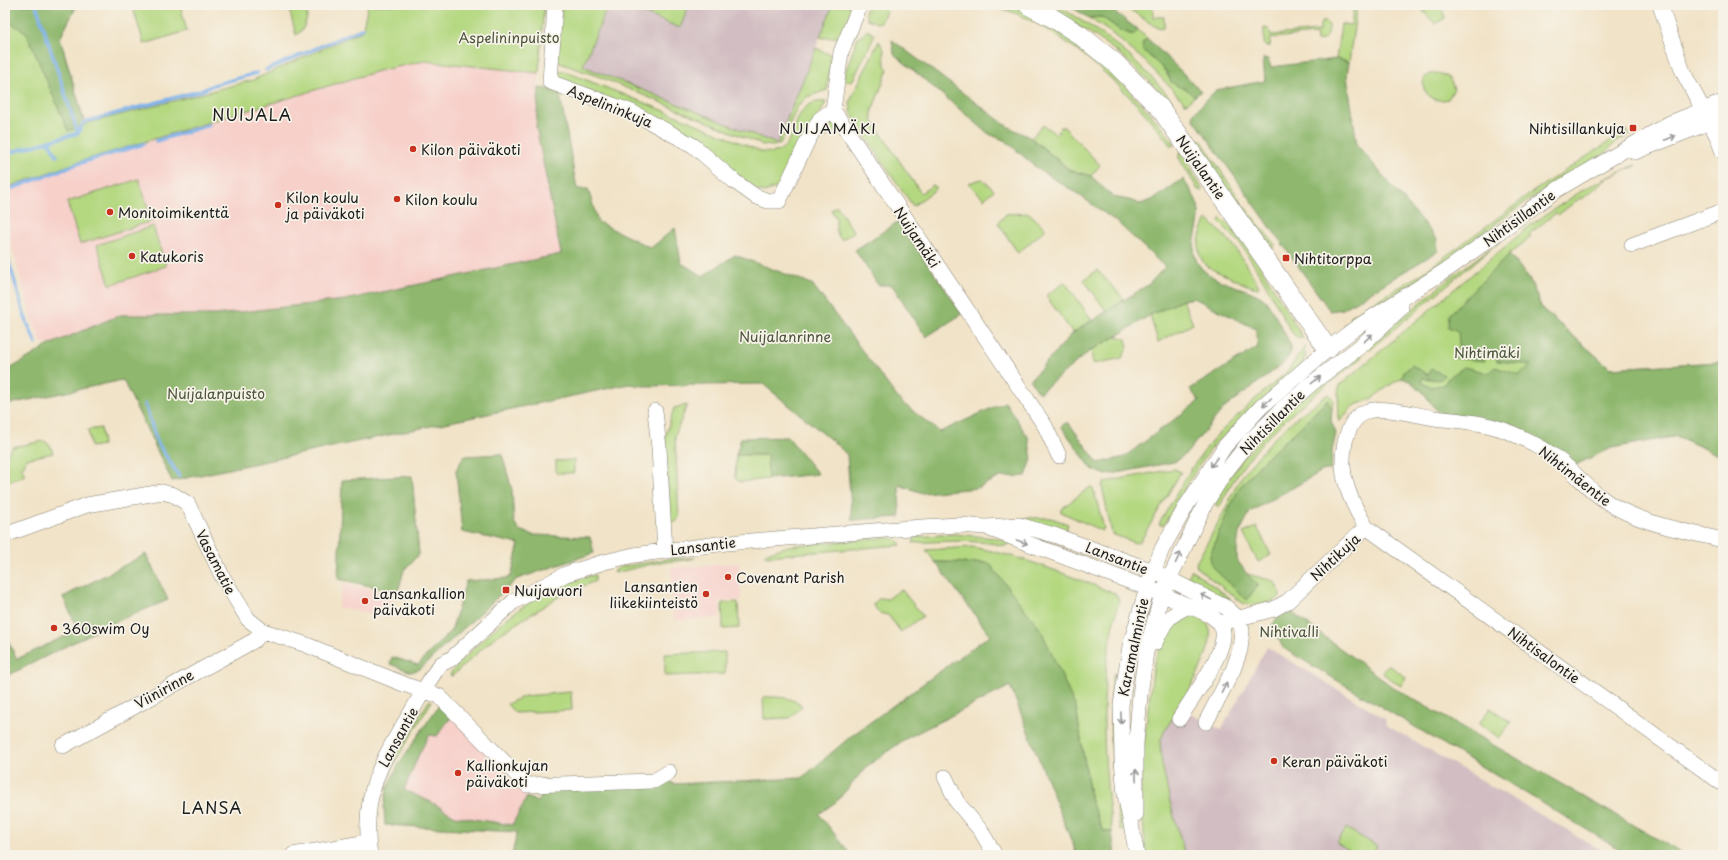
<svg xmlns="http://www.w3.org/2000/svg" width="1728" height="860" font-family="'Playpen Sans',sans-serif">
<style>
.built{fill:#f7d0ca}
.industrial{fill:#d2bec2}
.green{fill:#b4d880;stroke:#687a4e}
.forest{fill:#8fb86e;stroke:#566a45}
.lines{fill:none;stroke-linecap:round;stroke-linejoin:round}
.stream{stroke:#7cb1ea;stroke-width:3.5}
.minor-casing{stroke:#868072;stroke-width:16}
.major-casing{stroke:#868072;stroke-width:20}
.minor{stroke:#fff;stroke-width:15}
.major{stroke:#fff;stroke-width:19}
.oneway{stroke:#999}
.poi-dot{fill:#c8321e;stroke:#f7f3e8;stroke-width:1.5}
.labels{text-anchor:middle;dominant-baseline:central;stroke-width:3.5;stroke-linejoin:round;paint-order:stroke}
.park-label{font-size:14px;fill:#4a543a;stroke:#f7f3e8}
.street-label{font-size:14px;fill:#1c1c1c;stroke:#f7f3e8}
.poi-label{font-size:14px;fill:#1c1c1c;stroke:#f7f3e8;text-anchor:start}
.neighbourhood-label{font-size:15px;letter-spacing:1px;fill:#1c1c1c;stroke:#f7f3e8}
.quarter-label{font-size:16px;letter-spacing:1px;fill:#1c1c1c;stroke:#f7f3e8}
</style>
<rect width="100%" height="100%" fill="#f7f3e8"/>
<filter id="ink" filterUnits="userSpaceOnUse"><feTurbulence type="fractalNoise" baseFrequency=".025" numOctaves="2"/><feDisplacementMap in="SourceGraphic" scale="8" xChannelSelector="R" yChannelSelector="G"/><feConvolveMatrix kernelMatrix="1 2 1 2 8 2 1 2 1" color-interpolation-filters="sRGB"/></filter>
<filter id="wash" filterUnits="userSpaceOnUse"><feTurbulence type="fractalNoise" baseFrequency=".012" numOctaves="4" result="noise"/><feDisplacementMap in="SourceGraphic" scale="16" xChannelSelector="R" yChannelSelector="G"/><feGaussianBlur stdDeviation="0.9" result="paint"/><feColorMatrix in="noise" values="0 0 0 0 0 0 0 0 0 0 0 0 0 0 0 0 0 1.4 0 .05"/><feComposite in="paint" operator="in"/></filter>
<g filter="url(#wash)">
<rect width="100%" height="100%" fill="#f1e3c7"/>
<path class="built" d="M424,61l115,12 -3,53 25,128 -216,46 -130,15h-95l-69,29 -10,-2 -11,-28 -25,-93v-33l73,-26 237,-72 63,-19z
M739,563l2,37 -22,1 1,17 -46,2 -3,-52z
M343,584l49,10 -5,23 -49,-10z
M451,717l39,39 37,41 -15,28 -57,-9 -24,-14 -27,-11 15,-37 10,-20z"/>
<path class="industrial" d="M608,5h16l56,23 9,-23h144l-56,139 -194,-78z
M1267,647l118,71 1,7 224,130h-440l-16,-139 35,-3 32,17z"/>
<path class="green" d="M5,5h72l-17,33 25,86 168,-44 109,-49 6,-26h176l-5,68 -115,-12 -46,10 -63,19 -237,72 -73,26z
M132,5h48l7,26 -43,13z
M288,5h21c-2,11 -2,24 -13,30z
M562,5h46l-25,61 194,78 39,-96 15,7 -4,35 -20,7 -9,9 -18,38 -7,2 -10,-1 -163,-68 -43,-15z
M624,5h65l-9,23z
M833,5h21l-13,32 -17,1 -4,-1z
M869,5h20l-8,17 -4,1 -10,-4 -2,-8z
M990,5c6,0 12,-1 18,0 11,2 24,10 33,16 53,30 97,75 134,123l-3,2 -2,-1c-36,-49 -86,-97 -140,-125 -13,-7 -27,-11 -40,-15z
M1043,5c4,0 8,-1 12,1 7,2 13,6 19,10 37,22 73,52 99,86l-6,-2 -17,-18 -29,-27 -26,-19z
M1123,5l30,1v11h11v11l-8,-1z
M1354,5h3l-8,57 -13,-3 5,-35 10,1z
M1418,5h23l4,13 -10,6z
M1102,17l18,13 12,5 6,-5 9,8 -5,6c10,12 23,24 29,38l14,6 9,9 -7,6h-2l-39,-41 -36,-30 -21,-14z
M1322,22h4l3,3c0,9 -2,16 -12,16l-1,-7 -45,4 -1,8 -3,1 -3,-2v-17l5,1 2,6 49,-4v-7z
M867,30l7,4 -1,5 -21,43 -8,-2 1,-7 13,-36 5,-2z
M879,41l5,9 1,16 3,3 -16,42v9l49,73 12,-8 3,2v2l-23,17 -57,-83 -5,-12 -1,-10z
M556,70l8,1 121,48 77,33c4,0 9,1 13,0 25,-5 14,-55 51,-50l-45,84 -17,6 -8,-2 -45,-40 -8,-3 -5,-8 -9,-6 -54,-24 -64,-25 -14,-8z
M1434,73c13,1 16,4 20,16l-6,10c-11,3 -18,0 -24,-10 -2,-9 0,-14 10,-16z
M829,122l8,2 2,6 -28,14 11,-19z
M1043,125l13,9 5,-7h3l36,38 -9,11 -21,-6 -39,-32z
M1627,130l3,4 -14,8 -12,12 -46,27 -48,32 -87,67 -33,16 -40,27 -1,-2 3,-6 68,-40 117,-86z
M1196,140h5l42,65 32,40 -2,4 -16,-18 -33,-46z
M1181,151l22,40 -5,-1 -19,-32v-5z
M1635,165l1,1 -27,11 -27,22 -2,-1 -22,17 -2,-2 -27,21 2,3 -22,17 20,24 13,31 68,59 113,-6v95l-46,-21 -66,12 -32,15 -6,5 -18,-14 -117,-42 -15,-20 -13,-11 -8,-3 -9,5 -22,16 -18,7 -14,16 -1,-30 2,-7 192,-161 54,-36z
M139,179l13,42 -72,23 -13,-42z
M982,179l12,11 -10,9 -16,-16z
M837,206l17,26 -13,8 -5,-9v-13l-5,-8z
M1029,213l17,16 -28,24 -20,-30 8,-9z
M1221,218l24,23 4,6 54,91h-5l-6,-5 -31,-57 -21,-33 -21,-21z
M1207,220l2,1 24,23 26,42 -1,2c-8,-1 -18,-6 -26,-10 -8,-4 -20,-7 -27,-14 -11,-12 -6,-31 2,-44z
M153,226l13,40 -56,19 -13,-40z
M1511,232l-141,117 -3,-2 77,-64z
M1097,270l27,29 -17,13 -23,-32z
M1065,282l27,38 -19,13 -27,-37z
M1183,300l10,24 -35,18 -8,-27z
M1117,336l9,3 2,8 -6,11 -29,6 -2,-14z
M1305,346v11l-3,7 -88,81 -17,23 -34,58 -4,-2 32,-55 23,-31 38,-36 34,-29z
M1362,353l-1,5c-57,45 -111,82 -142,150l-4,-3 7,-16 20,-30 47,-51z
M1328,394l5,5 -1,10 -5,-8 -33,32 -29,26 -55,97 48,29 -11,-11 27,7 6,11v5l-6,4 -8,2 -12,2 -10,-1 -47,-36 -1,-5 28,-51 13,-28 10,-15 27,-31 23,-21z
M687,405l-12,31 4,81 -3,5 -4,1 -2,-2 -5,-84 9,-29z
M101,428l2,17 -12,2 -3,-17z
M44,441l7,5 2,7 -27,6 -2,7 -3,1 4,8 -20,9v-26l7,-11z
M736,455h32v24l-28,3 -5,-4z
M574,460v13h-18v-12z
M1174,469l7,3 -41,70 -5,1 -23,-9 -10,-48 2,-4z
M1090,487l3,1 11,40 -2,3 -41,-19v-3z
M1026,518h25l17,6 -2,7 -26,-3 -17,-8z
M1257,527l14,28 -13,7 -15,-29z
M955,534l40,4 16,5 -6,3c-30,-7 -61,-5 -92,-3l2,-6z
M879,538c9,0 18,-2 22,7l-134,11 -3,-2 24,-8z
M972,547c51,9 95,28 144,47l3,6c-4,18 -9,36 -11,53 -8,60 -3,120 4,179l-9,-1 -12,-29 -15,-94 -87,-145 -54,-1 -9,-12z
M695,558l-10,2 -28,3 -43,10v-2l6,-4 48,-8z
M1192,570l38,28v1c-14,-5 -34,-8 -43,-21z
M595,575v6l-35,15 -65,41 -43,39 -2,-1c3,-7 12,-14 18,-20 35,-38 76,-69 127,-80z
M901,589l22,27 -22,16 -13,-17 -9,-2 -6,-9 7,-6 8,1z
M738,602l1,26 -16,1 -1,-26z
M1189,614c8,2 14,4 19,11 13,20 -32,87 -44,107l-4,10 2,21 8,39 15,53h-39l-5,-54v-36l13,-103 15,-39 11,-7z
M725,652v22l-60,2v-22z
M1388,665l18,12 -5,9 -19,-13z
M1117,673l-1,14 9,143h-5c-7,-51 -13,-104 -7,-156z
M571,692l1,18 -57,3 -8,-9 18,-8z
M763,697c15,0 27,-1 39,9l-12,12 -26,1z
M429,701h3l-36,59 -10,20 -5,4 8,-21z
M1490,708l21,14 -11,16 -21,-14z
M1346,828l31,18 -5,9h-15l-20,-12z"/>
<path class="forest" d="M5,5h72l-17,33 25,87 -17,6 -42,-99 -21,-12z
M1068,5h38l32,25 -5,5 -13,-5 -18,-13 -13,1z
M1147,38l54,53 -7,6 -9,-9h-4l-10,-6 -4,-10 -24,-22 -1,-6z
M892,40l115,86 24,12 38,32 22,6 22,21 16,3 11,4 12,-4 31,-21c5,8 13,18 15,27 6,21 -15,44 5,64 15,15 46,17 61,29 6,5 23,39 27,47l-2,10 -5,7 -61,46 -37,45 -12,8 -68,13 -14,-6 -31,-43 7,-4 30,41 26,-6 75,-56 -9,-12 68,-42 -2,-18 -62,-31 -11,2 -33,15 -33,21 -26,14 -52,43 -9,-13 43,-47 76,-49 16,-17 -47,-44 -43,-31 -37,-23 -32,-28 -17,-7 -95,-80z
M1263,58l5,1 3,8 65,-8 13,3 -2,14 10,69 80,94 1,12 -95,58 -13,2 -137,-193 1,-5 22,-23 49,-9z
M539,88l20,2 18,99h11l10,33 53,26 24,-20 6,35 22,13 32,-21 77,29 88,117 40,31 65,-30 23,35 4,22 -6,17 -26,1 -23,11 -54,5 -24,-8 1,32 -48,3 -5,-65 -11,-11 -73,-60 -119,2 -15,-2 -457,97 -49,-101 -118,25v-33l46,-28 69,-29h95l130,-15 216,-46 -25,-128z
M899,221l63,93 -36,23 -34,-52h-14l-23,-35z
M1509,254l20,24 13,31 68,59 113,-6v95l-46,-21 -66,12 -32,15 -6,5 -18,-14 -117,-42 -15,-20 -13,-11 -8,-3 2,-6 8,-7 16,10 4,-6 12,6 -4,5 -17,-2 -2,4 9,5 14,-2 4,-7 16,-11 24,6 7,-6 24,8 12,-10 -34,-4 -2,-9 -15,-1 5,10 -31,-3 5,-13 -1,-14 -10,-4 1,-12z
M1327,400l5,9 -1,12 5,12 -4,18 -1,19h-7l-74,42 -11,21 -2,15v12l10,14 11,11 -11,15 -35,-33 -2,-11 8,-22 21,-46 26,-29 29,-26z
M788,437l30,37 -50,5 -1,-24h-31l5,-17z
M502,454l10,36 2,32 5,8 14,5 57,2 4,16 -77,26 -97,90 -9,3 -21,-8 2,-7 26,8 34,-36 14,-48 42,-3 3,-2 8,-32 -57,-12 -6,-62 8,-14z
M412,476l7,78 -15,16 -6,22 -60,-13 4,-99z
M146,554l22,46 -60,25 -103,52v-43l12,25 61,-29 -15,-33z
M935,562l54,1 52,67 35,78 15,94 12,29 9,1 3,23h-38l-67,-169 -105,53 -39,28 -29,34 -18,13 32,41h-339l5,-23 -132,-7 -1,-18 3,-19 13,-26 39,-57 12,12 -14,19 -8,-1 -10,19 -15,36 27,12 24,14 57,9 15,-28 10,5 9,-13 126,-7v2l130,-6 48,-41 140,-102z
M1287,609l107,79 291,167h-56l-346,-207 -11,-23 9,-12z"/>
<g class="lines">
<path class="stream" d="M36,5l42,128
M266,70l97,-42
M156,141l53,-16
M49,142l8,14
M5,154l73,-21 6,-11 119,-32 10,-5 44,-12
M5,191l72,-27 67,-20
M5,248l20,69 11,27
M145,404l12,38 22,34"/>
</g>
</g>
<g filter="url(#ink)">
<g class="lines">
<g class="minor-casing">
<path id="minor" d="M555,5l-5,77 82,30 62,34 40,35 21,15 13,5h11l29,-61 12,-21 13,-9
M860,5l-19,47 -8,58 212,316 14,30
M1660,5l23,67 34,64 6,16
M1635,152l88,-35
M1632,245l91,-34
M655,411l4,37 6,103
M1366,527l357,257
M990,529l157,59 63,27 10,8
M5,535l82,-30 75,-13 12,3 14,9 34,72 26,43 15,12 41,13 102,41 33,11 88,89 127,-4 15,-9
M1220,623l54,-14 14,-8 78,-74c-8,-14 -16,-28 -20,-44 -7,-21 -3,-64 22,-72 17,-5 47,4 66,7 25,3 53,4 77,15 17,7 37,17 52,30 19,17 35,36 58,47 32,16 68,22 102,30
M1155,643c10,-22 12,-27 34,-37
M1179,719c12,-19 47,-66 44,-87 0,-3 -2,-6 -3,-9
M63,746l192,-106 8,-9
M945,777l12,25 24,29 14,24
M1136,814v-70l4,-49 6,-43 16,-58 43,-90 19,-30 25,-32 33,-33 34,-29 46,-35 39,-37
M293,855l75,-13
M370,855c-10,-61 13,-97 43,-146 9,-15 17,-32 28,-45l10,-5 62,-57 53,-28 38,-12 30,-7 92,-12 196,-16 37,-2 27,2 33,-2 35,10 99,36 74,37 11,10 4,12 -2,20 -7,20 -27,52
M1137,855l-12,-61 -3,-34 -1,-55 9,-59 17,-58 15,-39 26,-46 37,-57 36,-39 67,-58 29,-22 94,-60 107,-78 112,-66 53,-21"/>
</g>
<g class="major-casing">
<path id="major" d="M1028,5l23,12 29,18 35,28 45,45 168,241"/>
</g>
<use href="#minor" class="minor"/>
<use href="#major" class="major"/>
</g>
<defs><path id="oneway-shaft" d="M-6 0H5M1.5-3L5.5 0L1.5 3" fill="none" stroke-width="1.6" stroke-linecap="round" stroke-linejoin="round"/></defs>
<g class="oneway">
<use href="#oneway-shaft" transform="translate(1670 138) rotate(-21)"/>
<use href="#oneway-shaft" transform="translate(1368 338) rotate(-43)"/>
<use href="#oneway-shaft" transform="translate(1316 380) rotate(-38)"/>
<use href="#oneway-shaft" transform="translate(1267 402) rotate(138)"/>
<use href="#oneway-shaft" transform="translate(1214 462) rotate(125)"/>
<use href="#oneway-shaft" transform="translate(1022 542) rotate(19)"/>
<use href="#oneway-shaft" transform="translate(1178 558) rotate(-64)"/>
<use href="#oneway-shaft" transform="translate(1206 597) rotate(-153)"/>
<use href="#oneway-shaft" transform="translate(1224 688) rotate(-63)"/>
<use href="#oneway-shaft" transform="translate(1121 718) rotate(89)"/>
<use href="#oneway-shaft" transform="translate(1136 775) rotate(-91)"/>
</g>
</g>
<g class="poi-dot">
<rect x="1629" y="124" width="8" height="8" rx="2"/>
<circle cx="413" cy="149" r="4"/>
<circle cx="397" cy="199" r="4"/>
<circle cx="278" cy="205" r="4"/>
<circle cx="110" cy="212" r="4"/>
<circle cx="132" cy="256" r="4"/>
<rect x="1282" y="254" width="8" height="8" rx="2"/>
<circle cx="728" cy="577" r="4"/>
<rect x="502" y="586" width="8" height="8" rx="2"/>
<circle cx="706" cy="594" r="4"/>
<circle cx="365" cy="601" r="4"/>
<circle cx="54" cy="628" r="4"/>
<circle cx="1274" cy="761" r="4"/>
<circle cx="458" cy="773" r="4"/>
</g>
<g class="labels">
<g class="park-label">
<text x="509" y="37">Aspelininpuisto</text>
<text x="785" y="336">Nuijalanrinne</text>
<text x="1487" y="352">Nihtimäki</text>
<text x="216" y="393">Nuijalanpuisto</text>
<text x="1289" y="631">Nihtivalli</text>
</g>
<g class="street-label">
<text transform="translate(610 106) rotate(22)">Aspelininkuja</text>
<text transform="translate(1201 167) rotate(55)">Nuijalantie</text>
<text transform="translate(1519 218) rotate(-36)">Nihtisillantie</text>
<text transform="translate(917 237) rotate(56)">Nuijamäki</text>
<text transform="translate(1272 422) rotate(-45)">Nihtisillantie</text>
<text transform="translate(1575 476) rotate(38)">Nihtimäentie</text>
<text transform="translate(703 546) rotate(-7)">Lansantie</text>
<text transform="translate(1335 557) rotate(-43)">Nihtikuja</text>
<text transform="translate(1117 558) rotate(21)">Lansantie</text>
<text transform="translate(216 562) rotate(63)">Vasamatie</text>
<text transform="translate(1133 647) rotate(-78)">Karamalmintie</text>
<text transform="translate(1544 655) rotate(36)">Nihtisalontie</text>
<text transform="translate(164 689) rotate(-29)">Viinirinne</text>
<text transform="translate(398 737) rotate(-61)">Lansantie</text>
</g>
<g class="poi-label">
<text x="1625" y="128" text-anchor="end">Nihtisillankuja</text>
<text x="421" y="149">Kilon päiväkoti</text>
<text x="286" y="197">Kilon koulu<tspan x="286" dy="16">ja päiväkoti</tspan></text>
<text x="405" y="199">Kilon koulu</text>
<text x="118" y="212">Monitoimikenttä</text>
<text x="140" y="256">Katukoris</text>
<text x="1294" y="258">Nihtitorppa</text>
<text x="736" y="577">Covenant Parish</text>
<text x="698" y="586" text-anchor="end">Lansantien<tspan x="698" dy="16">liikekiinteistö</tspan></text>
<text x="514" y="590">Nuijavuori</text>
<text x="373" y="593">Lansankallion<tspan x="373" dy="16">päiväkoti</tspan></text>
<text x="62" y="628">360swim Oy</text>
<text x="1282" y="761">Keran päiväkoti</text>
<text x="466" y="765">Kallionkujan<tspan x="466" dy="16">päiväkoti</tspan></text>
</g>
<g class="neighbourhood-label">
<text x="828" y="127">NUIJAMÄKI</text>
</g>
<g class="quarter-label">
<text x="252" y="114">NUIJALA</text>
<text x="212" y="807">LANSA</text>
</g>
</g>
<rect width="1728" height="860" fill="none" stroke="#f7f3e8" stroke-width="20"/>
</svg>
